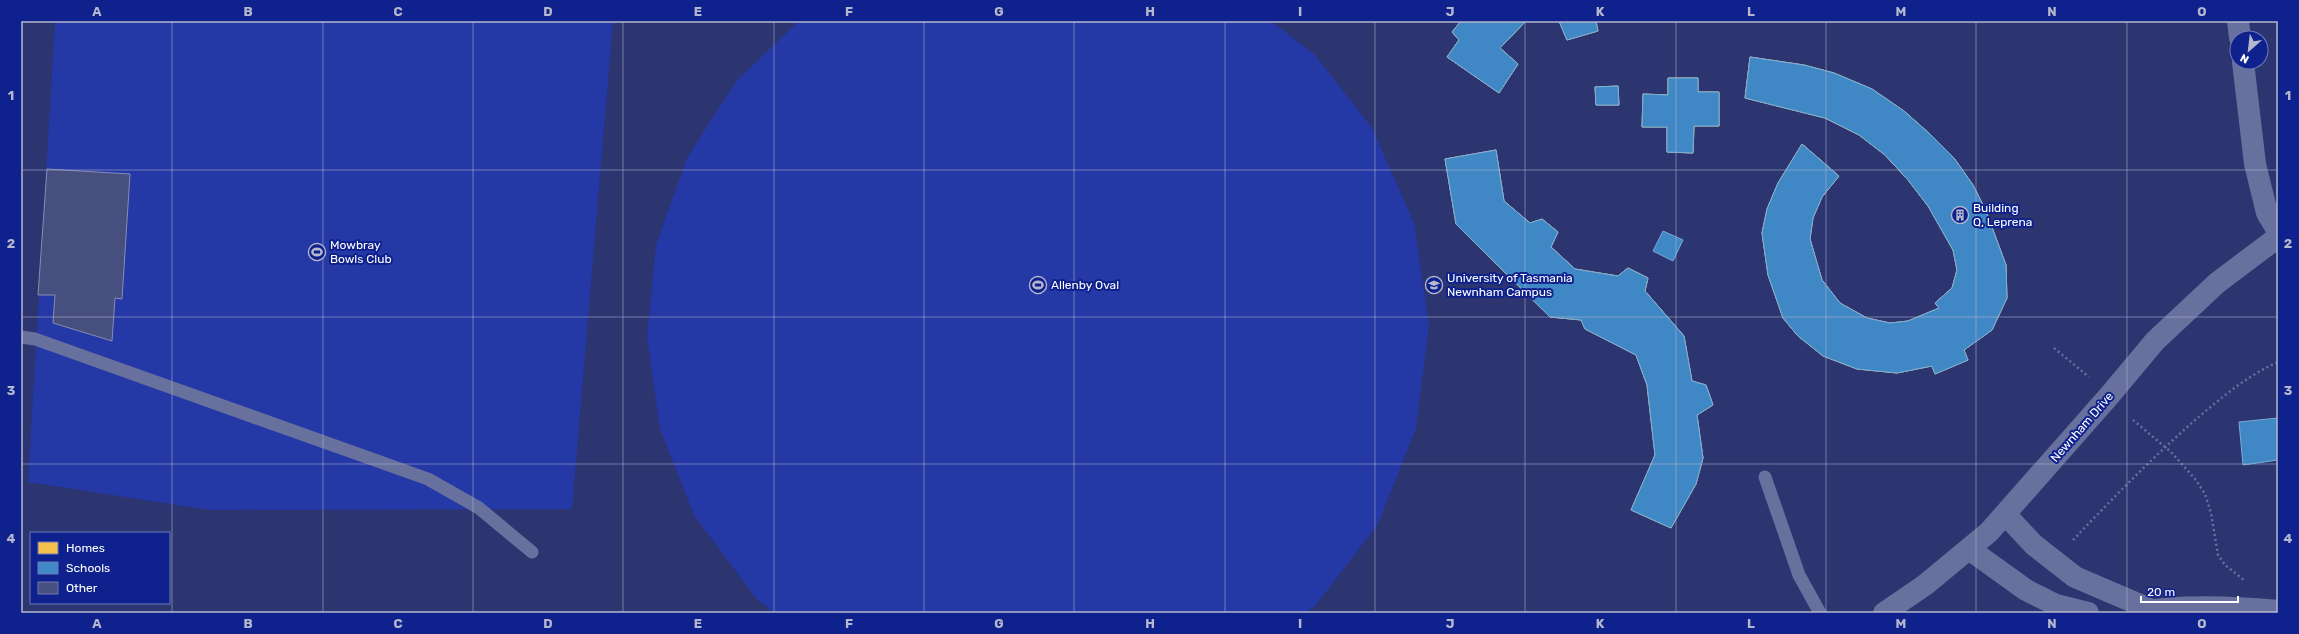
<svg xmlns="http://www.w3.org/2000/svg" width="2299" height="634" font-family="Rubik,sans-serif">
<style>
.green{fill:#2438a6}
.homes{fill:#f2c14e;stroke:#f6d483}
.schools{fill:#3f88c5;stroke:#79acd6}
.building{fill:#474f7f;stroke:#878eb3}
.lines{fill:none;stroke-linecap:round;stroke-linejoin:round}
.path{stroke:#68709d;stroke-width:2.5;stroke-dasharray:2 3;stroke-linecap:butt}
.service{stroke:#68709d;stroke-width:13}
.minor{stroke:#68709d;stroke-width:22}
.grid{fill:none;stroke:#b5b8cd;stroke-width:1;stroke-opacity:0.55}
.labels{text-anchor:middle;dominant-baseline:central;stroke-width:4;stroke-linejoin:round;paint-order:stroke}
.poi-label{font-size:12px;fill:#fff;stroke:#0f218d;text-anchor:start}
.street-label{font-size:12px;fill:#fff;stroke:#0f218d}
.neatline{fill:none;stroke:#b5b8cd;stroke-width:1.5}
.grid-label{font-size:13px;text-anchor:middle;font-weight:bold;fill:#b5b8cd}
</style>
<rect width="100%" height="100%" fill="#2c3570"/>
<path class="green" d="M55,21h558l-41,488 -362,1 -182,-28z
M799,21h472l44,34 57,73 42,95 15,102 -13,103 -38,96 -63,82 -10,7h-531l-18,-15 -62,-83 -34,-86 -13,-92 9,-92 31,-87 50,-78z"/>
<path class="homes" d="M1461,21h65l-26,27 18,16 -19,29 -52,-36 12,-17 -7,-8z
M1559,21h37l2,10 -31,9z
M1750,57l54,8 30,8 38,16 32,22 26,23 24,24 19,27 13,26 20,54 1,33 -15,32 -28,20 4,10 -33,14 -3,-8 -35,7 -40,-4 -34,-13 -25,-20 -15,-18 -15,-43 -6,-42 5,-24 11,-26 24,-39 37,32 -17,21 -9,21 -3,21 12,41 18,23 27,15 23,5 18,-2 31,-13 -4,-5 17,-15 5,-18 -4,-20 -25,-44 -20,-26 -23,-25 -26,-20 -34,-17 -80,-20z
M1668,78h30v14h21v34h-25l-1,27 -26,-1v-25h-25l1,-33 25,1z
M1618,86l1,19h-23l-1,-18z
M1496,150l8,51 26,22 12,-4 16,13 -7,15 24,22 43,7 10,-8 20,10 -3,13 39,45 8,45 14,4 7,20 -16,10 6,43 -7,26 -25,44 -40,-18 24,-55 -8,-70 -11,-30 -51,-26 -4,-9 -31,-3 -94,-93 -11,-65z"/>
<path class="schools" d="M1461,21h65l-26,27 18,16 -19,29 -52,-36 12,-17 -7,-8z
M1559,21h37l2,10 -31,9z
M1750,57l54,8 30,8 38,16 32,22 26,23 24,24 19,27 13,26 20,54 1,33 -15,32 -28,20 4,10 -33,14 -3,-8 -35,7 -40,-4 -34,-13 -25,-20 -15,-18 -15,-43 -6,-42 5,-24 11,-26 24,-39 37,32 -17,21 -9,21 -3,21 12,41 18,23 27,15 23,5 18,-2 31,-13 -4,-5 17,-15 5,-18 -4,-20 -25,-44 -20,-26 -23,-25 -26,-20 -34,-17 -80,-20z
M1668,78h30v14h21v34h-25l-1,27 -26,-1v-25h-25l1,-33 25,1z
M1618,86l1,19h-23l-1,-18z
M1496,150l8,51 26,22 12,-4 16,13 -7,15 24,22 43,7 10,-8 20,10 -3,13 39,45 8,45 14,4 7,20 -16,10 6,43 -7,26 -25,44 -40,-18 24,-55 -8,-70 -11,-30 -51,-26 -4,-9 -31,-3 -94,-93 -11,-65z
M1663,231l20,9 -10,21 -20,-10z
M2278,418v42l-35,5 -4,-43z"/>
<path class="building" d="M47,169l83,5 -8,125 -7,-1 -3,43 -59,-18 2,-28h-17z"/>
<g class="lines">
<path class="path" d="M2054,348l35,29
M2133,420l38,32 25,28 9,14 6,19 7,42 7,10 19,15
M2073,540c39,-41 78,-81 121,-119 26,-22 52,-45 84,-59"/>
<path class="service" d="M21,337l14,2 393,140 51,29 53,44
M1765,477l34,98 21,38"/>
<path class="minor" d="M2238,21l2,17
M2243,62l12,102 12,49 11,18
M2005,514l29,31 41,32 77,33
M1969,549l57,41 30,15 32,8
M1884,613l41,-28 64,-53 120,-136 46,-55 62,-58 61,-46
M2138,613c43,-9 96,-6 140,-2"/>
</g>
<path class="grid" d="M172,21v592M323,21v592M473,21v592M623,21v592M774,21v592M924,21v592M1074,21v592M1225,21v592M1375,21v592M1525,21v592M1676,21v592M1826,21v592M1976,21v592M2127,21v592M21,170h2257M21,317h2257M21,464h2257"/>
<defs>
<g id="building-ring" transform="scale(0.9)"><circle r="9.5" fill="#0f218d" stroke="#b5b8cd" stroke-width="1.5"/><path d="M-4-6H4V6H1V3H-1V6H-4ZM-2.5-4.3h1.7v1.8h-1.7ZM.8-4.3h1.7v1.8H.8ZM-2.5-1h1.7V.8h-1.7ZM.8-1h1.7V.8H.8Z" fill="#b5b8cd"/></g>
<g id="stadium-ring" transform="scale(0.9)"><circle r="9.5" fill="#0f218d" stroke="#b5b8cd" stroke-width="1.5"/><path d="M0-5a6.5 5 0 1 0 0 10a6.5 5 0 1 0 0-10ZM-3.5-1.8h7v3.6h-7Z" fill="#b5b8cd"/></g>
<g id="university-ring" transform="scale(0.9)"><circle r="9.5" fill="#0f218d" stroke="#b5b8cd" stroke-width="1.5"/><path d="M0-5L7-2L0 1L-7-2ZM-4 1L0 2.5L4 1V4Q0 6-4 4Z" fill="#b5b8cd"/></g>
</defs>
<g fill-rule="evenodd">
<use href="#building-ring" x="1960" y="215"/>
<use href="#stadium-ring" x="317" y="252"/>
<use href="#stadium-ring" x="1038" y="285"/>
<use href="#university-ring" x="1434" y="285"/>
</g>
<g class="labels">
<g class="poi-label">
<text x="1973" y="208">Building<tspan x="1973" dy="14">Q, Leprena</tspan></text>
<text x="330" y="245">Mowbray<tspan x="330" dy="14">Bowls Club</tspan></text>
<text x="1447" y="278">University of Tasmania<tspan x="1447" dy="14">Newnham Campus</tspan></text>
<text x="1051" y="285">Allenby Oval</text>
</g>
<g class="street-label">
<text transform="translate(2082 427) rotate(-49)">Newnham Drive</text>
</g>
</g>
<rect width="2299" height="634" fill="none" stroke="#0f218d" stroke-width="44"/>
<rect x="30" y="532" width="140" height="72" fill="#0f218d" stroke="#6f7abb"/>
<rect x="38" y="542" width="20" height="12" fill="#f2c14e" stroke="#6f7abb"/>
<text x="66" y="552" font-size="12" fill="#ffffff">Homes</text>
<rect x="38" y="562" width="20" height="12" fill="#3f88c5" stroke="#6f7abb"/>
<text x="66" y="572" font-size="12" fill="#ffffff">Schools</text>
<rect x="38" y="582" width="20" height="12" fill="#474f7f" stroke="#6f7abb"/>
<text x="66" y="592" font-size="12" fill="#ffffff">Other</text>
<g transform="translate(2249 50) rotate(208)"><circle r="19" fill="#0f218d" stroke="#6f7abb"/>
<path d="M0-3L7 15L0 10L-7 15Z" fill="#b5b8cd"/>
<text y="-6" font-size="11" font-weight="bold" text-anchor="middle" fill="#ffffff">N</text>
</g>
<path d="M2141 596v6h97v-6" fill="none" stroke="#ffffff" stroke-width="2"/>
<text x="2147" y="596" font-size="12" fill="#ffffff" stroke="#0f218d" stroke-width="3" paint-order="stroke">20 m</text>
<rect x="22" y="22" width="2255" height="590" class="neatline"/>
<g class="grid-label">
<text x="97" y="16">A</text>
<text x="248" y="16">B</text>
<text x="398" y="16">C</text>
<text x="548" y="16">D</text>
<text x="698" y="16">E</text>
<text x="849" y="16">F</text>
<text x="999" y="16">G</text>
<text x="1150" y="16">H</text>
<text x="1300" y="16">I</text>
<text x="1450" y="16">J</text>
<text x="1600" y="16">K</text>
<text x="1751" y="16">L</text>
<text x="1901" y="16">M</text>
<text x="2052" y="16">N</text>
<text x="2202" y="16">O</text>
<text x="11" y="100">1</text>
<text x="2288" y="100">1</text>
<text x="11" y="248">2</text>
<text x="2288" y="248">2</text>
<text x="11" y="395">3</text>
<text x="2288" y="395">3</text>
<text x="11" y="543">4</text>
<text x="2288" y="543">4</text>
<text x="97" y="628">A</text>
<text x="248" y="628">B</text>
<text x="398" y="628">C</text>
<text x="548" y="628">D</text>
<text x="698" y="628">E</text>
<text x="849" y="628">F</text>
<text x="999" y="628">G</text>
<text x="1150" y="628">H</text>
<text x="1300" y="628">I</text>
<text x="1450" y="628">J</text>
<text x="1600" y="628">K</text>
<text x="1751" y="628">L</text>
<text x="1901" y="628">M</text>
<text x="2052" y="628">N</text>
<text x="2202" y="628">O</text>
</g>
</svg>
